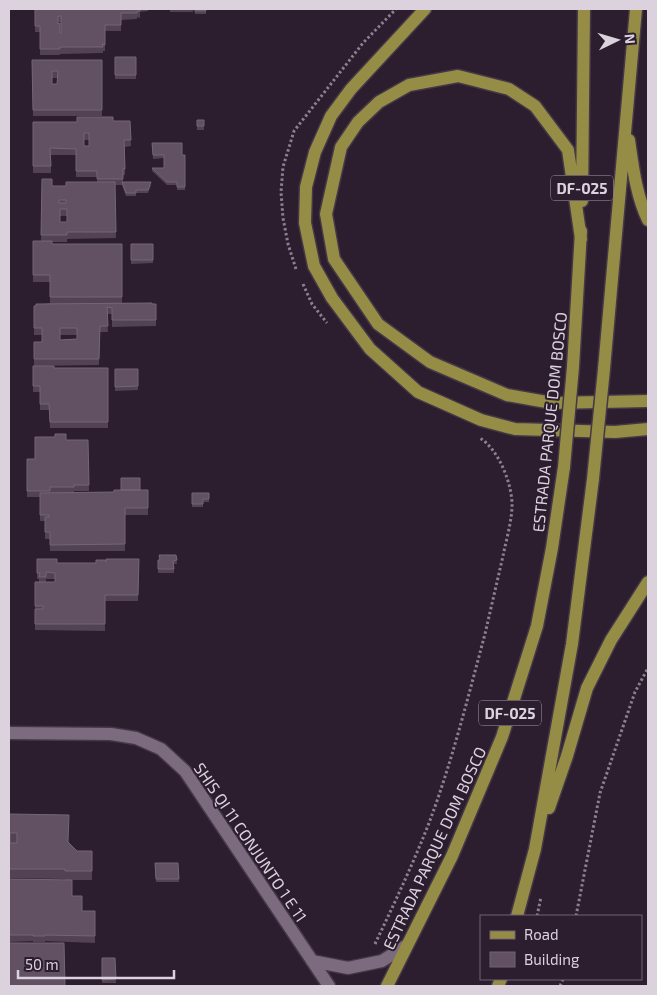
<svg xmlns="http://www.w3.org/2000/svg" width="657" height="995" font-family="'Exo 2',sans-serif">
<style>
.lines{fill:none;stroke-linecap:round;stroke-linejoin:round}
.secondary-casing{stroke:#443846;stroke-width:15}
.primary-casing{stroke:#443846;stroke-width:15}
.path{stroke:#8c808e;stroke-width:3;stroke-dasharray:2.5 2.5;stroke-linecap:butt}
.secondary{stroke:#7c6a7f;stroke-width:12}
.primary{stroke:#958c46;stroke-width:12}
.primary-bridge-casing{stroke:#443846;stroke-width:15;stroke-linecap:butt}
.primary-bridge{stroke:#958c46;stroke-width:12}
.wall{fill:#524254;fill-rule:evenodd}
.building{fill:#615163;stroke:#746676;fill-rule:evenodd}
.labels{text-anchor:middle;dominant-baseline:central;stroke-width:4;stroke-linejoin:round;paint-order:stroke}
.shield{fill:#2c1d2f;stroke:#a79caa;stroke-width:1}
.shield-label{font-size:15px;font-weight:bold;fill:#dcd2de}
.street-label{font-size:16px;fill:#dcd2de;stroke:#2c1d2f}
</style>
<rect width="100%" height="100%" fill="#2c1d2f"/>
<g class="lines">
<g class="secondary-casing">
<path id="secondary" d="M9,733l102,1 25,4 25,11 24,22 144,215
M312,961l36,7 34,-7 25,-16"/>
</g>
<g class="primary-casing">
<path id="primary" d="M425,9l-74,80 -20,27 -16,36 -9,35 -1,36 9,43 18,32 38,51 48,43 63,28 34,9 100,3 33,-3
M629,140c4,27 7,55 19,80
M582,201l2,-192
M581,239l-13,-89 -33,-44 -26,-17 -51,-13 -49,9 -30,17 -21,20 -17,25 -15,67 8,45 44,65 52,38 77,33 45,8 96,-2
M573,367l8,-136
M604,369l32,-360
M549,808l18,-52 20,-68 24,-48 37,-58
M517,916l18,-67 37,-205 21,-165
M387,986l65,-130 50,-119 35,-111 15,-78 12,-81
M498,986l3,-7"/>
</g>
<path class="path" d="M296,269l-8,-25 -5,-26 -2,-26 2,-25 11,-36 69,-88 33,-34
M303,284l9,20 15,19
M537,916l4,-19
M576,916l24,-123 35,-101 13,-24
M375,944c19,-40 38,-80 54,-121 23,-61 39,-126 56,-189 6,-26 12,-52 18,-78 3,-15 8,-32 9,-48 1,-23 -13,-58 -32,-70
M560,986l3,-7"/>
<use href="#secondary" class="secondary"/>
<use href="#primary" class="primary"/>
<g class="primary-bridge-casing">
<path id="primary-bridge" d="M564,467l9,-100
M593,479l11,-110"/>
</g>
<use href="#primary-bridge" class="primary-bridge"/>
</g>
<path class="wall" d="M35,9h113v2l-8,1v6l-3,-1v2l-16,1v11h-16v20h-2v2l-43,1v1h-20v-23h-5zM58,22h3v11h-1z
M170,9h23v3h-23z
M194,9h12v5h-11z
M115,57h21v22h-21z
M32,60h70v56h-69zM52,78h5v6h-5z
M197,120h7v10h-7z
M113,121h17l1,25 -6,1v28h-2v7l28,3 -3,8h-12v3h-10l-4,-11h-7l1,53 -49,1v3h-15v2h70v59l34,1v22l-44,1v-13h-5l1,18h-8l-1,33 -65,1v-24h8v-7h-8v-29l16,-3v-21h-17v-41h8l1,-62 10,7h14l31,-4v-5h-21v-22h-25v18h-18v-51h44zM84,140h5v6h-5zM60,216h7v6h-7zM60,335h17v4l-17,1z
M152,143l30,12h3v35h-8v-5h-10l-15,-14v-3h12v-10l-11,1z
M131,244h22v19l-22,1z
M33,366l21,2h54v60h-58l-1,-18h-9v-18h-7z
M115,369h23v21l-23,1z
M66,440h22l1,51h-15v2l40,-1 34,-2v25h-23v36h-75v-12h-5v-18h-5v-24h-13v-38h8z
M192,493h17v9h-6v5h-11z
M176,555l1,9h-3v9h-16v-13z
M37,559l20,4h39l43,-4 -1,42h-33v30l-70,-1v-48h4v-3h-2zM46,579h9v3h-9z
M9,814l59,29 9,8h15v29h-20v16l10,15h13v32l-50,-2v1h-12v-1l-24,1v-63l56,1v-1l-56,-1z
M155,863h23l1,19h-23z
M102,958h13l1,25h-14z"/>
<path class="building" d="M35,9h105v2h-3v2h-16v12h-16v20l-3,-1 1,3h-43v2h-20v-23h-5zM58,16h3v17h-1v-10l-2,1z
M195,9h11v2h-11z
M115,57h21v18h-21z
M32,60h70v50h-69zM52,71h6l-1,13h-5z
M77,117h36v4h17l1,19h-7l1,29h-2v10h-26v-8h-21v-22l-26,-1 1,18h-18v-44h44zM84,133h5v13h-5z
M197,120h7v6h-7z
M152,143h30v12h3v32h-8v-5h-10l-15,-14h12v-13h-11z
M42,179h10v7h14v-4h49l1,50h-49v3h-26zM59,200h7v3h-7zM60,209h7v13h-7z
M122,182h29l-3,8h-12v3h-10z
M33,241h19v3h70v53h-72v-22h-17z
M131,244h22v16h-22z
M152,303v1h4v16h-44v-12l-5,-1 1,19h-8l-1,33h-65v-17h8v-14h-8v-22h2v-2zM60,328h17v11l-17,1z
M33,366h21v2h54v54h-58l-1,-18h-9v-18h-7z
M115,369h23v17l-23,1z
M55,434h11v6h22l1,45h-15v2h-24v4h-23v-32h8v-22h20z
M121,478h19v12h-19z
M114,490h34v18h-23v36l-75,1v-13h-5v-15h4v-2h-9v-22l74,-1z
M192,493h17v6h-6v5h-11z
M159,555h17l1,5 -4,1 1,8h-16v-9h2z
M37,559h20v4h39v-3h9l1,2v-3h33l-1,36h-33v29h-70v-15h8v-3h-8v-24h20v-9l-9,-1v5h-7l1,-4h-3z
M9,814l60,1 -1,27 9,9h15v20h-27v-2h-56zM10,833h7v10h-7z
M155,863h23l1,16h-23z
M9,879l63,1v16h10v15h13v25l-50,-1v1h-12v-1h-24z
M9,943h55l1,43h-56z
M102,958h13l1,21 -14,1z"/>
<g class="labels">
<g class="shield">
<rect x="551" y="175.5" width="62" height="25" rx="4"/>
<rect x="479" y="700.5" width="62" height="25" rx="4"/>
</g>
<g class="shield-label">
<text x="582" y="188">DF-025</text>
<text x="510" y="713">DF-025</text>
</g>
<g class="street-label">
<text transform="translate(549 422) rotate(-84)">ESTRADA PARQUE DOM BOSCO</text>
<text transform="translate(251 842) rotate(56)">SHIS QI 11 CONJUNTO 1 E 11</text>
<text transform="translate(434 848) rotate(-65)">ESTRADA PARQUE DOM BOSCO</text>
</g>
</g>
<rect width="657" height="995" fill="none" stroke="#dcd2de" stroke-width="20"/>
<rect x="480" y="915" width="162" height="65" fill="#2c1d2f" stroke="#726575"/>
<rect x="490" y="931" width="25" height="8" fill="#958c46" stroke="#726575"/>
<text x="524" y="940" font-size="15" fill="#dcd2de">Road</text>
<rect x="490" y="952" width="25" height="15" fill="#615163" stroke="#726575"/>
<text x="524" y="965" font-size="15" fill="#dcd2de">Building</text>
<g transform="translate(617 40) rotate(85)" stroke="#2c1d2f" stroke-width="4" paint-order="stroke">
<path d="M0-4L9 19L0 12L-9 19Z" fill="#dcd2de"/>
<text y="-8" font-size="14" font-weight="bold" text-anchor="middle" fill="#dcd2de">N</text>
</g>
<path d="M18 970v8h156v-8" fill="none" stroke="#dcd2de" stroke-width="2.5"/>
<text x="25" y="970" font-size="15" fill="#dcd2de" stroke="#2c1d2f" stroke-width="4" paint-order="stroke">50 m</text>
</svg>
